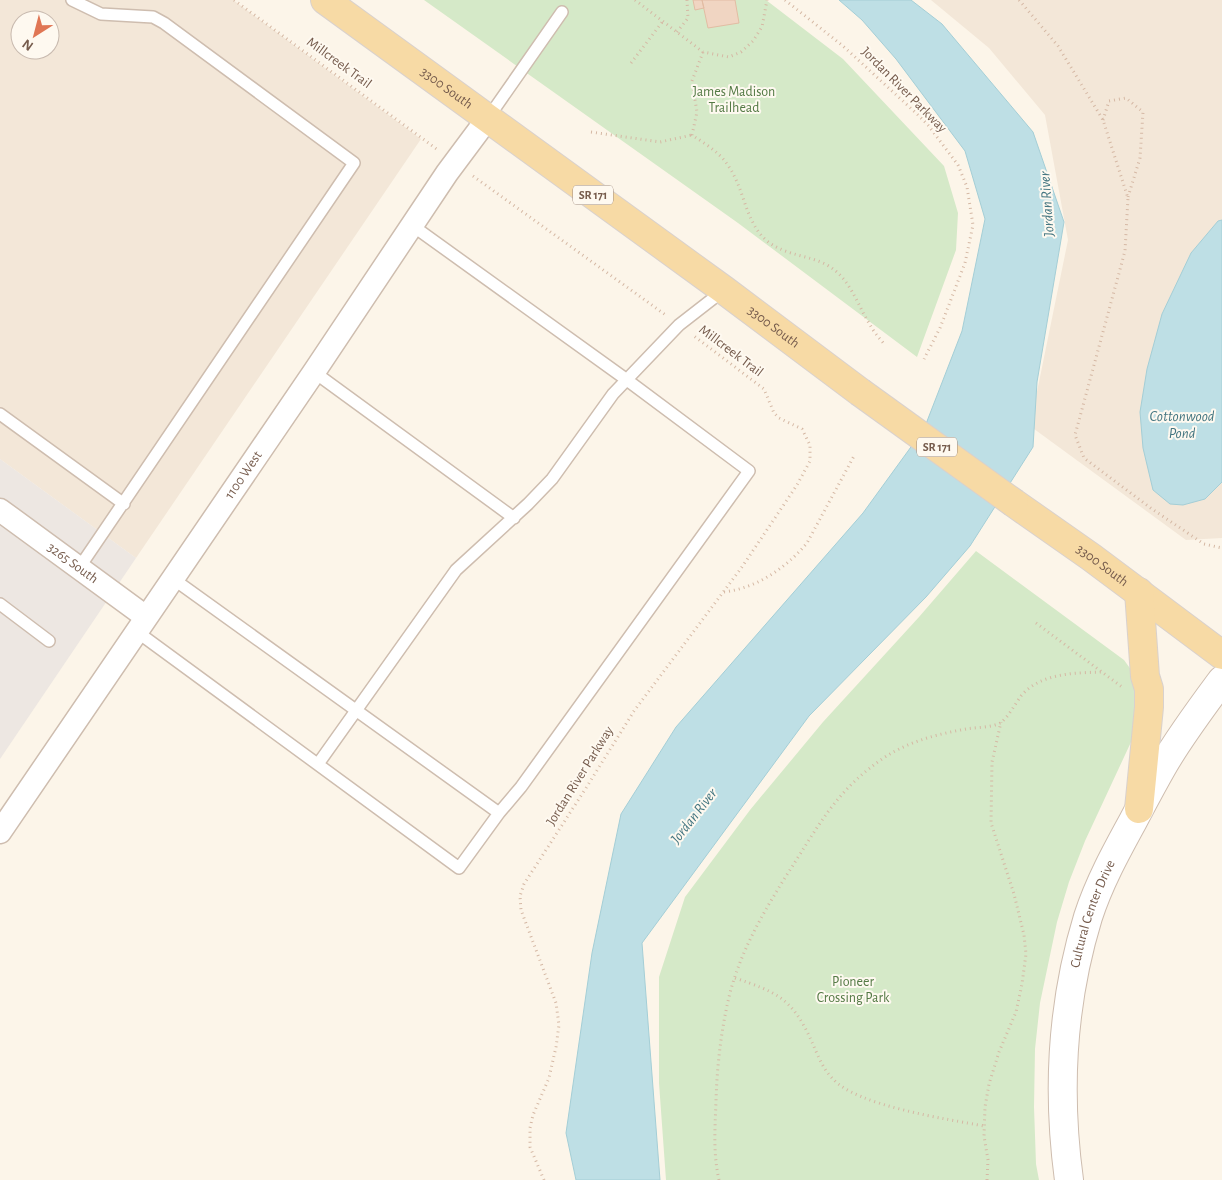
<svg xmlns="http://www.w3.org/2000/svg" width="1222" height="1180" font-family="'Alegreya Sans',sans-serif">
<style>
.residential{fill:#f3e7d8;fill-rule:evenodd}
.industrial{fill:#ede7e2}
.green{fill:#d5e9c8}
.water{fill:#bedfe5;stroke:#a4ced6}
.building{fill:#f0d5c2;stroke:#e2bca3}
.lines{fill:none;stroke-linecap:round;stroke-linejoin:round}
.service-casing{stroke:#cebdaf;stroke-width:14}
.minor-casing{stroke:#cebdaf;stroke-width:25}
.tertiary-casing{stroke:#cebdaf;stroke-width:30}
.primary-casing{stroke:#d9d1cd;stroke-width:30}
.path{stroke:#d5b8a4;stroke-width:3;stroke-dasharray:1 4;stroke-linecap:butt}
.service{stroke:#fff;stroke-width:11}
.minor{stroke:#fff;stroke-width:22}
.tertiary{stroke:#fff;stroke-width:28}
.primary{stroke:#f7daa5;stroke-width:28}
.primary-bridge-casing{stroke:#d9d1cd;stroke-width:30;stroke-linecap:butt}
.primary-bridge{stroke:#f7daa5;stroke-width:28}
.labels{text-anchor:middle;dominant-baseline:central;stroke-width:4;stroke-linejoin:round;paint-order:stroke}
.shield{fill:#fef9f0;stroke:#9f8b7e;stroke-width:1}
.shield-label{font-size:12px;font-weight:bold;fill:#765c4d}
.street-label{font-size:14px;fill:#765c4d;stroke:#fef9f0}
.park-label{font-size:14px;fill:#547a45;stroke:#fef9f0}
.water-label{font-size:15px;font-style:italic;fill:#447681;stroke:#fef9f0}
</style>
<rect width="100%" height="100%" fill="#fcf5e9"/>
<path class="residential" d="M0,0h233l188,139 -285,419 -136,-99zM20,20h30v30h-30z
M931,0h291v538l-36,2 -156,-114 38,-186 -23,-125 -56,-67z"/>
<path class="industrial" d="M0,459l136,99 -136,201z"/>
<path class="green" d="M424,0h342l77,59 101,107 14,47 -2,37 -39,107 -179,-134z
M976,551l148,109 13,18 1,49 -53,114 -16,41 -12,40 -17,81 -5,46 -1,58 2,57 3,16h-373l-7,-97v-106l26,-80 65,-87 73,-88 96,-105z"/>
<path class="water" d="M839,0h72l31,24 91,108 31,90 -27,160 -4,65 -63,99 -44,51 -117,119 -167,227 18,237h-84l-10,-47 26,-180 29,-139 55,-87 187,-214 61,-84 38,-98 23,-112 -20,-68 -69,-92 -34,-39z
M1222,220v262l-17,17 -22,6 -13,-1 -17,-14 -10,-42 -3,-36 7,-43 15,-55 29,-61 27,-32z"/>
<path class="building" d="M693,0h9l2,8 -9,2z
M702,0h33l4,23 -31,5z"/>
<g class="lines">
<g class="service-casing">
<path id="service" d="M72,0l29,14 52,3 11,6 190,140 -275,405
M488,118l74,-106
M413,226l214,154 122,91 -228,316 -22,26
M314,372l200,146
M0,414l124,90
M0,604l49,37
M136,631l323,237 40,-55 -327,-235
M318,764l138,-194 72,-66 24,-25 61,-85 66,-69 45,-35"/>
</g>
<g class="minor-casing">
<g id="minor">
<path id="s1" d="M0,510l146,107"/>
<path id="s2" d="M0,832l314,-460 133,-199 41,-55"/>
</g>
</g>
<g class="tertiary-casing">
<g id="tertiary">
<path id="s3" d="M1069,1180c-12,-88 -7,-178 19,-263 11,-34 28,-65 45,-96 10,-19 20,-38 31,-57 17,-29 38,-57 58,-84"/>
</g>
</g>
<g class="primary-casing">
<g id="primary">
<path id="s4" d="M325,0l399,290 136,102"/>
<path id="s5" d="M1014,503l77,54 131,98"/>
<path d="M1139,809l10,-102v-18l-4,-13 -6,-84"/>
</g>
</g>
<path class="path" d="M234,0l204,150
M635,0l68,52 26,5 12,-5 12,-11 9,-14 5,-27
M785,0l58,46 74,68 11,11 30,40 9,22 6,38 -8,38 -25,65 -16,31
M1019,0l39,46 45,74 25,78 -3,53 -50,184 9,23 68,51 52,35 18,4
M677,32l11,-14 -1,-18
M703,52l-11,29 5,31 -5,23c12,8 27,17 35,29 18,24 17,57 40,77 19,15 42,14 60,24 23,13 29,37 42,58 4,8 10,15 16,22
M631,63l32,-42
M1103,120l6,-19 17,-3 17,14 -3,46 -12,39
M591,132l69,10 32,-7
M473,176l194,140
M724,592c33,-4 62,-24 83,-49l47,-87
M1036,623l86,64
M735,978c41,14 57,20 76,62 6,13 11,28 22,39 24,27 114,40 151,47
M544,1180l-14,-33v-19l3,-13 16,-37 7,-31 3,-22 -3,-22 -35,-93 -1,-14 4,-12 62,-96 48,-77 108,-144 55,-82 13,-24v-16l-8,-16 -23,-11 -5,-5 -10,-24 -70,-53
M719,1180c-6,-27 -4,-51 -3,-79 1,-35 5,-70 13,-104 12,-50 41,-96 68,-138 27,-43 45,-73 88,-102 25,-16 53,-23 81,-28 11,-2 24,-1 34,-6 8,-5 15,-19 21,-27 19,-23 53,-23 80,-24
M987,1180l1,-20 -4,-24 1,-29 4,-23 10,-32 17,-40 6,-28 4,-30 -2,-19 -10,-41 -23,-71 1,-61 9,-40"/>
<use href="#service" class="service"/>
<use href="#minor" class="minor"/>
<use href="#tertiary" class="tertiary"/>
<use href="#primary" class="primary"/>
<g class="primary-bridge-casing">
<path id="primary-bridge" d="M860,392l154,111"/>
</g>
<use href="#primary-bridge" class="primary-bridge"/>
</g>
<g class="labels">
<g class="shield">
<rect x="573" y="185.5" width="40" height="19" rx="4"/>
<rect x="917" y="437.5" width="40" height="19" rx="4"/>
</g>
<g class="shield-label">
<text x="593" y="195">SR 171</text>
<text x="937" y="447">SR 171</text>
</g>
<g class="street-label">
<text transform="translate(339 63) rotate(36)">Millcreek Trail</text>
<text stroke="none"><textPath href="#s4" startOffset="150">3300 South</textPath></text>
<text transform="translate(904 90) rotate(45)">Jordan River Parkway</text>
<text stroke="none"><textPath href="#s4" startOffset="555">3300 South</textPath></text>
<text transform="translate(731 351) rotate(37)">Millcreek Trail</text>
<text stroke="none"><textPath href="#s2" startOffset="432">1100 West</textPath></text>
<text stroke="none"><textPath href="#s1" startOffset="90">3265 South</textPath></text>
<text stroke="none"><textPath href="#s5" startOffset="108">3300 South</textPath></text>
<text transform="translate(580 776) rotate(-58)">Jordan River Parkway</text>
<text stroke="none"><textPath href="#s3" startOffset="270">Cultural Center Drive</textPath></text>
</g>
<g class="park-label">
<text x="734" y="92">James Madison<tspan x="734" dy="16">Trailhead</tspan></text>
<text x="853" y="982">Pioneer<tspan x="853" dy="16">Crossing Park</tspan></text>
</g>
<g class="water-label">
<text transform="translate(1047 204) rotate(-94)">Jordan River</text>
<text x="1182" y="416">Cottonwood<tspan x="1182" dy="17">Pond</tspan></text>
<text transform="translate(694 816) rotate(-52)">Jordan River</text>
</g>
</g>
<g transform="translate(35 35) rotate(216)"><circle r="24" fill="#fef9f0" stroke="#c8baaf"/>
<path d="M0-4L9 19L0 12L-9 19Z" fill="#e07654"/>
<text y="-8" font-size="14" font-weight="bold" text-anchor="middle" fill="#765c4d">N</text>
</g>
</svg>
